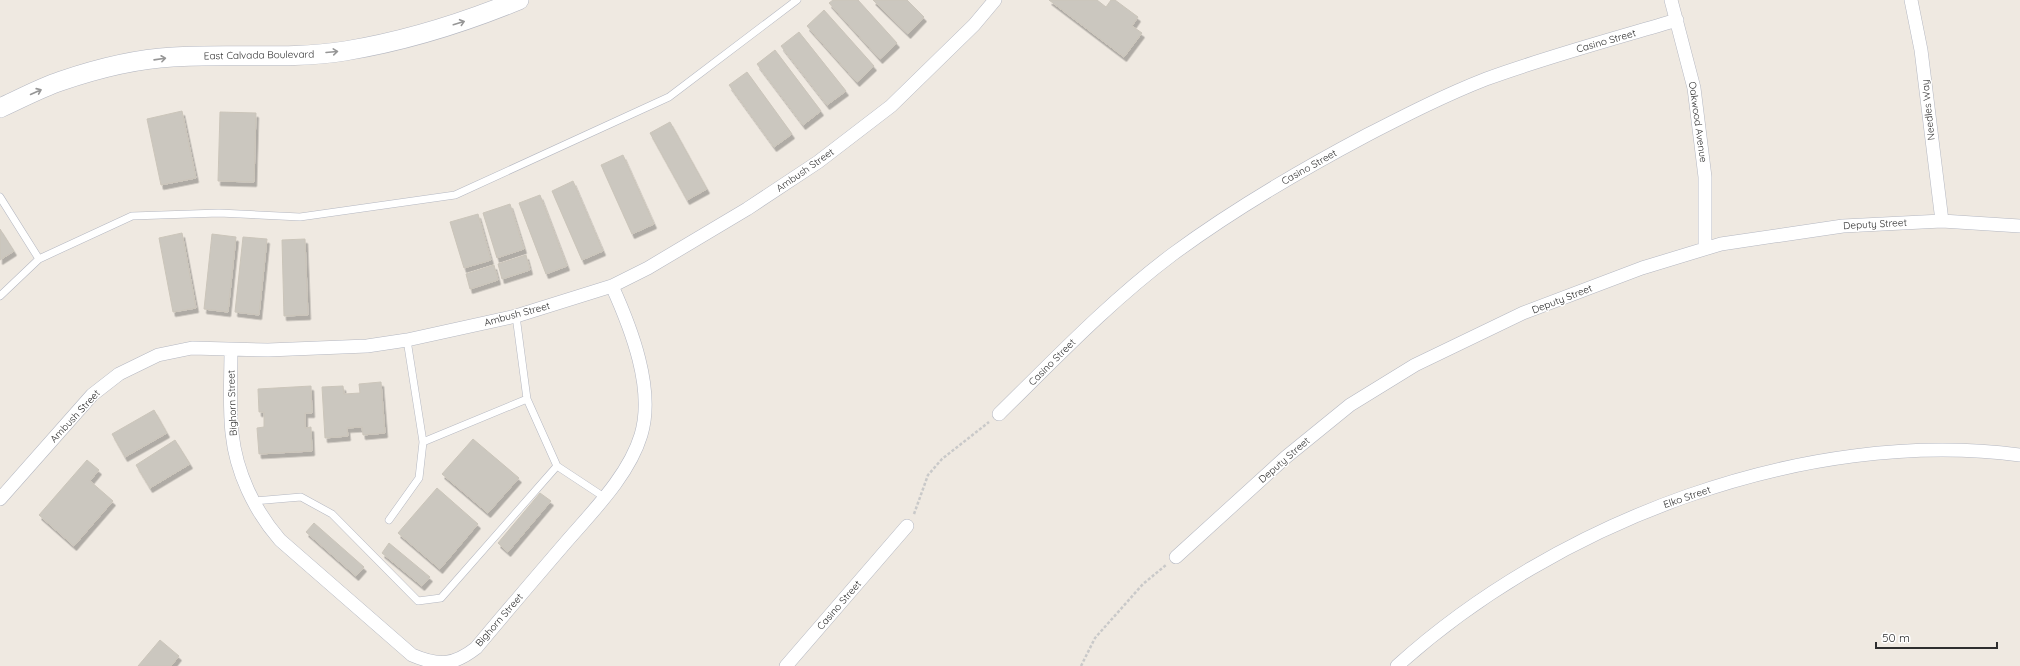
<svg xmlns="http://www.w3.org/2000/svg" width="2020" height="666" font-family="Quicksand,sans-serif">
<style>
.building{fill:#cbc7bf;stroke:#cbc5ba;filter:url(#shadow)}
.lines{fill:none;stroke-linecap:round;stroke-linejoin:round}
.lane-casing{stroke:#b4b7c1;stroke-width:8}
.street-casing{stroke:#b4b7c1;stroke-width:14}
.secondary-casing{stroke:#b4b7c1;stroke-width:20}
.path{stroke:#c9c9c9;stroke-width:2.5;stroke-dasharray:3 2;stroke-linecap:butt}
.lane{stroke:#fff;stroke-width:7}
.street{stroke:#fff;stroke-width:13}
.secondary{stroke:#fff;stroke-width:19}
.oneway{stroke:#969696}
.labels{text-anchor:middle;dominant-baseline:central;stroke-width:3;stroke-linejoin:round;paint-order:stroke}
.street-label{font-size:10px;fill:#2e2e2e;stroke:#fff}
</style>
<defs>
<filter id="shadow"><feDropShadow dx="2.5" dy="4.5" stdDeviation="0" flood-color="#0004"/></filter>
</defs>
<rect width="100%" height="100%" fill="#efe9e1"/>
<path class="building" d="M833,0h25l39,43 -17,16 -51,-56z
M873,0h34l17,17 -16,17z
M1049,0h48l9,7 5,-7h4l23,17 -6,9 10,7 -18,24z
M824,10l50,56 -17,16 -50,-56z
M799,32l47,59 -19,14 -46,-59z
M775,50l46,61 -18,14 -46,-61z
M747,72l45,62 -18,13 -45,-62z
M182,111l14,67 -35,7 -14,-66z
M220,112l36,1 -2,69 -36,-1z
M670,122l37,67 -20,11 -37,-67z
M623,155l31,69 -22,10 -31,-69z
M573,181l30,70 -21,9 -30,-69z
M540,195l27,71 -21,8 -27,-71z
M510,204l14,45 -27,9 -14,-45z
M478,214l13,46 -27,8 -14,-46z
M0,229l14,22 -14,9z
M182,233l14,75 -23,4 -14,-74z
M212,234l24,3 -8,75 -24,-3z
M243,237l24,2 -8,76 -24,-3z
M305,239l3,76 -24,1 -2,-76z
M526,255l4,15 -28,9 -4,-15z
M494,265l4,15 -28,9 -4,-15z
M381,382l4,51 -22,2 -1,-8 -15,1 1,8 -23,2 -3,-51 21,-1 1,8 16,-1 -1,-9z
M311,386l1,27h-7v15l6,-1 1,24 -53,3 -2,-26 7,-1v-15h-5l-1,-23z
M154,410l13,23 -42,24 -13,-23z
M473,439l46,39 -31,35 -46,-39z
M175,440l15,24 -40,24 -14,-23z
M87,460l12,10 -9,11 23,20 -39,45 -35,-31z
M437,488l41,36 -38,45 -42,-36z
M540,493l11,8 -43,51 -10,-9z
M314,523l50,44 -8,9 -50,-44z
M389,543l41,34 -8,9 -40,-33z
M160,640l19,16 -8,10h-33z"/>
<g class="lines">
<g class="lane-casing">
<path id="lane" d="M0,197l39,62
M0,296l39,-37 93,-43 87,-3 81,4 155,-22 214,-98 128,-97
M527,399l30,67
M423,442l104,-43 -11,-83
M253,501l48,-4 31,17 86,87 23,-3 116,-132 47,31
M389,520l30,-42 4,-36 -16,-102"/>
</g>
<g class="street-casing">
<path id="street" d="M1671,0l23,88 11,89v70
M1911,0l10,50 21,171
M231,350c0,27 -2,56 1,83 4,39 22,77 48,107l132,115c26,11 41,11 64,-7 30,-36 60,-71 91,-107 26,-30 62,-66 74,-106 14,-46 -10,-107 -29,-149
M999,414c56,-55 110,-112 174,-160 61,-45 126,-83 194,-119 39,-20 78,-40 119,-56 63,-23 127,-40 191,-59
M0,499l92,-104 27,-21 39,-19 34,-7 76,2 99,-4 40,-6 109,-24 96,-30 36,-18 99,-59 71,-47 73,-56 83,-81 21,-25
M1176,557l110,-100 64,-52 65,-40 108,-52 119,-45 79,-24 122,-18 99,-5 78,5
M786,666l121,-140
M1397,666c159,-144 407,-239 623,-211"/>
</g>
<g class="secondary-casing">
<path id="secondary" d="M0,108c20,-9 40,-20 61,-27 35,-12 74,-22 112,-24 57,-4 116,3 172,-6 61,-10 118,-28 174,-51"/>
</g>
<path class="path" d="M914,514l14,-39 14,-16 47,-37
M1081,666l14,-28 48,-54 23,-19"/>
<use href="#lane" class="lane"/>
<use href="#street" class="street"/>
<use href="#secondary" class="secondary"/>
</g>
<defs><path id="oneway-shaft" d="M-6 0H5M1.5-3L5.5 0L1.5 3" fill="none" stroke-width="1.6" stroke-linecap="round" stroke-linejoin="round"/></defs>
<g class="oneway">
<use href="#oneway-shaft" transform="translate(459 23) rotate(-17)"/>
<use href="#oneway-shaft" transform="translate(332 52) rotate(-5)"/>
<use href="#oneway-shaft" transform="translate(160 59) rotate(-8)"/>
<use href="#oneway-shaft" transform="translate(36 92) rotate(-24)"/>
</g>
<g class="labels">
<g class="street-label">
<text transform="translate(1606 41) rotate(-16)">Casino Street</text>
<text transform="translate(259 55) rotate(-1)">East Calvada Boulevard</text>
<text transform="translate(1928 110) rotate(-96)">Needles Way</text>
<text transform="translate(1698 122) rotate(82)">Oakwood Avenue</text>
<text transform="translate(1309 167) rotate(-29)">Casino Street</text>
<text transform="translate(805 170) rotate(-35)">Ambush Street</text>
<text transform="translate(1875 224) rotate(-3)">Deputy Street</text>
<text transform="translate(1562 299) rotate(-21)">Deputy Street</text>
<text transform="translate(517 314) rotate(-15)">Ambush Street</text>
<text transform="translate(1052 362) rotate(-45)">Casino Street</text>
<text transform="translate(232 403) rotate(-92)">Bighorn Street</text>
<text transform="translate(75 416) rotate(-47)">Ambush Street</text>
<text transform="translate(1284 460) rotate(-41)">Deputy Street</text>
<text transform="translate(1687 497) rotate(-19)">Elko Street</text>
<text transform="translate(839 605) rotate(-49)">Casino Street</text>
<text transform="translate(499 620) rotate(-49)">Bighorn Street</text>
</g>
</g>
<path d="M1876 642v6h121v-6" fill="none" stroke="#2e2e2e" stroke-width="2"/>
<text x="1882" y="642" font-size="12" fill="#2e2e2e" stroke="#ffffff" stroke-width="3" paint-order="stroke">50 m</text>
</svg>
